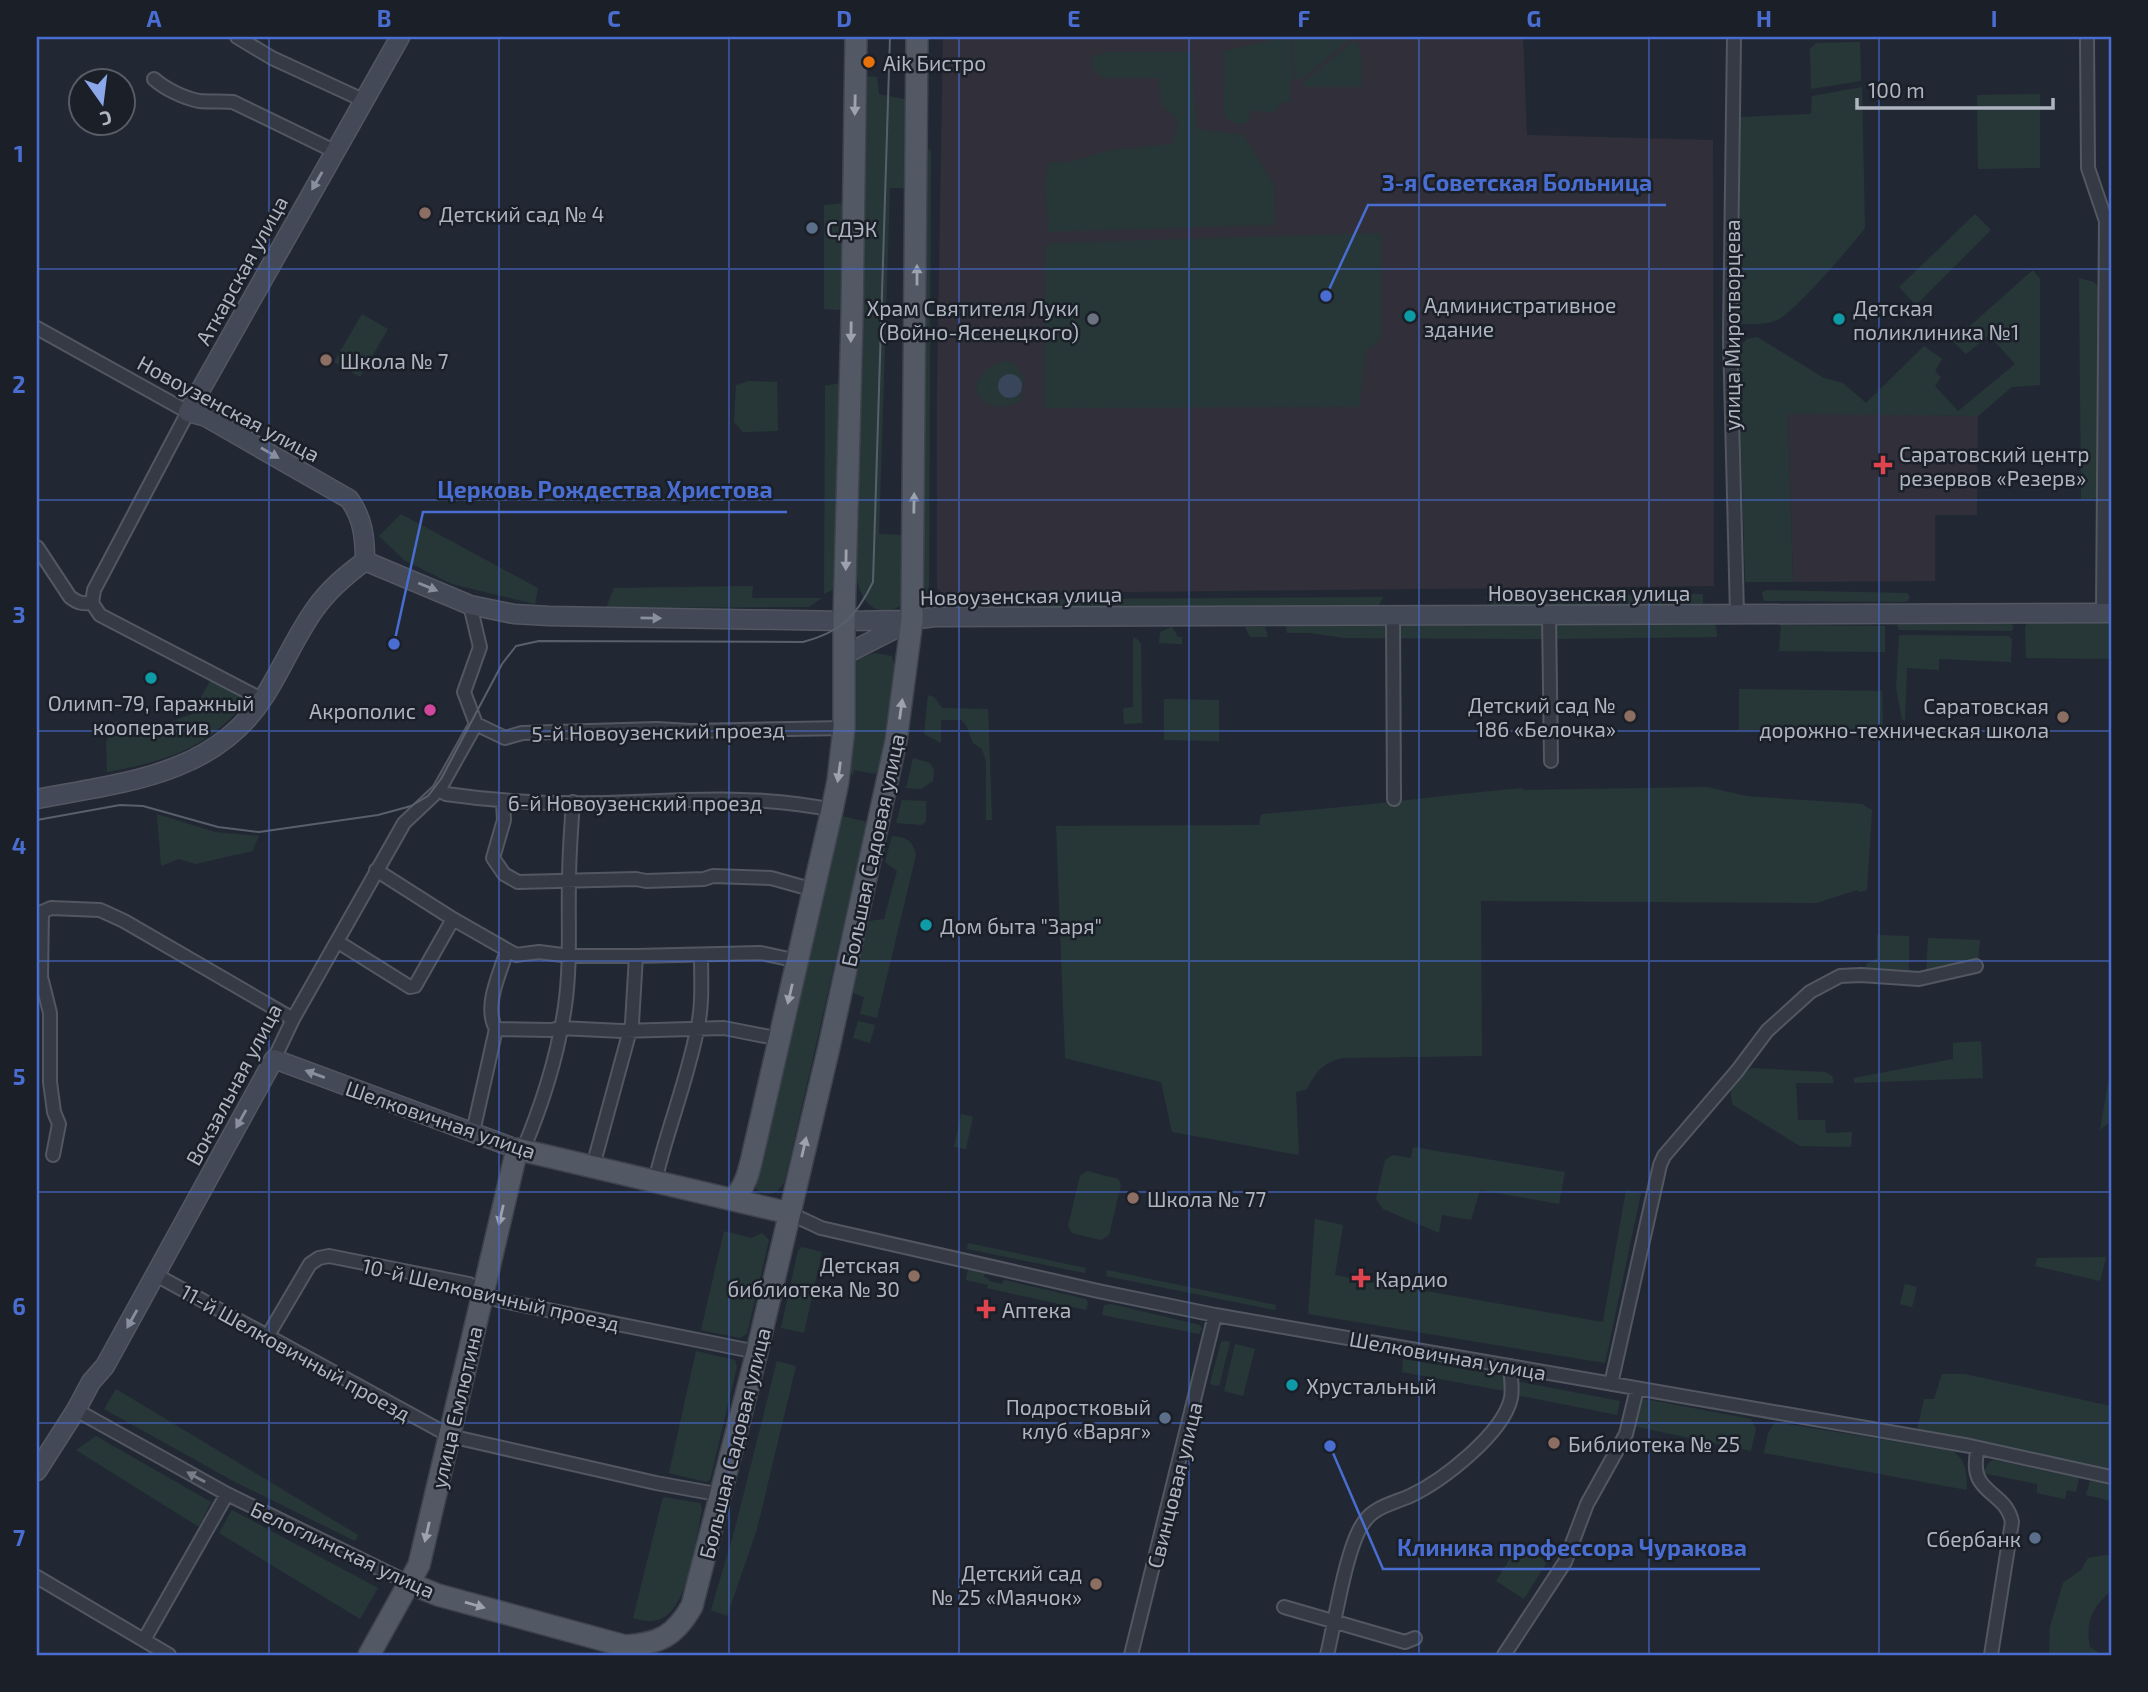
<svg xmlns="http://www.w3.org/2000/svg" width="2148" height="1692" font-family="'Exo 2',sans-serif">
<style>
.medical{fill:#312f39}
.green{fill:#273738}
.water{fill:#39455b}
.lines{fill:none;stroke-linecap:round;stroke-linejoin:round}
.street-casing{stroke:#525762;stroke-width:16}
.secondary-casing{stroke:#525762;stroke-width:21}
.primary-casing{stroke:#3e434e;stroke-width:24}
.street{stroke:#353a44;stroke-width:12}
.secondary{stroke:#434957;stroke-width:18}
.primary{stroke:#535964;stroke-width:21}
.tram{stroke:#59606d;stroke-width:2}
.oneway{fill:#9da2ae}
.oneway2{fill:#898f9c}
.oneway3{fill:#787d89}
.grid{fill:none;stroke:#496dd1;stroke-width:2;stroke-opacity:0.55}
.food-dot{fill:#e8710a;stroke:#1a1f28;stroke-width:2.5}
.education-dot{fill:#8d6e63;stroke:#1a1f28;stroke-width:2.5}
.service-dot{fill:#5c6f8a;stroke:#1a1f28;stroke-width:2.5}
.culture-dot{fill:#0f9aa8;stroke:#1a1f28;stroke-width:2.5}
.worship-dot{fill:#6b7280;stroke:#1a1f28;stroke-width:2.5}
.health-dot{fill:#e0444e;stroke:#1a1f28;stroke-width:2.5}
.hotel-dot{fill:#d1479c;stroke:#1a1f28;stroke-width:2.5}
.labels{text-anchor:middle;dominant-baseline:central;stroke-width:5;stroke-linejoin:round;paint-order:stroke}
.poi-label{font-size:21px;fill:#afb4c1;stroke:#1a1f28;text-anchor:start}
.street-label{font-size:21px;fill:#afb4c1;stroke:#1a1f28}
.leader{fill:none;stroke:#496dd1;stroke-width:2.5}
.callout-dot{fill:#496dd1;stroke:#1a1f28;stroke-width:2.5}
.callout-label{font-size:23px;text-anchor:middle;font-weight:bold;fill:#496dd1;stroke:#1a1f28;stroke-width:5;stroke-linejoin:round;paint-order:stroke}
.neatline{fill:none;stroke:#496dd1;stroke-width:2.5}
.grid-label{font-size:23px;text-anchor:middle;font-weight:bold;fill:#496dd1}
</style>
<rect width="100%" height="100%" fill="#222833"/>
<path class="medical" d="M943,37h580l4,98 186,5 1,446 -771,8 -6,-6v-200z
M1823,413l155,3 -1,99h-42v66l-142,1 -5,-168z"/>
<path class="green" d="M1290,38l4,41 -4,1v22l-9,1 -6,9 -25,-1 -1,9 -7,5 -15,-5 -3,-7 -1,-62 49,-11z
M1351,38l-48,41h-8l-2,-40z
M1354,40c11,11 7,32 7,47h-57v-5z
M1860,42l1,39 -50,8 -1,-40 6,-6z
M1105,52h86l6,77 47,6 30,50 1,40 -227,7 -3,-47 3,-22 23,-1 38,-12 63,-6 6,-24 -17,-15 -3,-27h-55l-11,-9v-12z
M861,76l16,1 2,17 29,6 -2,88h-16l-11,346 27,1 -3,69c-27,19 -44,-5 -47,-30z
M1862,87l3,141c-13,17 -72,86 -88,92 -12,5 -25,4 -38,4l1,-207 71,-3 1,-18z
M2040,94v74l-62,1 -1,-74z
M925,145l6,6 -2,443h-10z
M845,203v102l-7,5 -14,-1v-104z
M1975,214l16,16 -75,75 -17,-18z
M1382,233v105l-16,13 -7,56 -315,1 1,-161 5,-4z
M2033,270l7,9v106l-28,2 -34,29 -190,-2 5,168h-48l-7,-234 9,-9 10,-2 67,41 19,5 23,20 58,-57 18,13 -7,12 6,6 -6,9 23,25 57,-47 -26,-29 -23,19 -13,-13z
M2079,278l15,4 5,5v208l-5,4h-13z
M362,314l26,15 -28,48 -26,-15z
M1005,361l11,3 8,16 -3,20c-25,19 -62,-5 -35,-29 6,-5 11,-9 19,-10z
M749,381l28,1 1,49 -35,1 -9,-10 2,-37z
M839,383l-1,204 -14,7 1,-208z
M401,514l137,74 -3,16 -83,-20 -48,-24 -25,-24z
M753,586l-1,12h70l-13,9 -203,1 8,-20z
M1766,590l141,3 3,4 -3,5 -143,-1 -2,-8z
M1703,594v12h-212l-6,-9z
M1383,597l-5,10 -427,3 -6,-4v-6z
M2032,621l79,2v36l-85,-1 -1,-31 2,-4z
M1713,623l3,4 1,10 -164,2v-11l4,-3z
M1899,624h113l1,3 -1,4 -113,-1 -2,-4z
M1542,625l3,4v10l-201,-1 -34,-5h-23l-1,-7z
M1781,625l104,1v26l-106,-1z
M1172,627l6,10h4v7l-23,-1 1,-11z
M1245,627h20l3,10h-18z
M1899,635l110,1 3,3 -1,23 -72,-3v11l-32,-2 -2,54 -3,-3 -6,-31z
M1133,637l4,2 4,5 1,79 -18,1 -1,-16 10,-1z
M874,653l18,3 3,13 -15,98 -5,7 -21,-4 -1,6 -6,-11 5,-97 5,-9z
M211,679l30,16 3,9c-40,46 -78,57 -137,68l-1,-30 9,-21 23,8 33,-7 21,-8z
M1739,689l143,2 1,38 -144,1z
M928,695l6,2 8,11 46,1 4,111h-6v-59l-4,-12 -9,-6 -7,-18 -5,-5h-20v23l-17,-9z
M1164,699l55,1v41l-55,-1z
M913,758l17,5 4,7 -1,11 -12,8 -15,-1z
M1707,787l39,9 116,8 10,6 -5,80 -8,2 -2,-2 -41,13 -335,-2 1,155 -139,2c-19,4 -27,13 -36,31l-11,3 3,63 -127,-23 -11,-50 -96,-24 -9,-232 203,-1 2,-11c87,-6 174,-18 262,-26v2z
M902,800l24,1v21l-5,3 -25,-2z
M157,814l58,18 44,4 -7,15 -56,13 -17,-5 -18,7z
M838,815l29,7 -82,358c-5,13 -17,19 -29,9l-1,-11z
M892,836c15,2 20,3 24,19l-39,163 -17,-4 4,-17 -11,-4 16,-72 15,-2 13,-48 -12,-9z
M1877,935l32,1v37l-42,-1 -1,-8 11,-6z
M1928,938l52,2 -2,21 -52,13z
M858,1021l17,4 -5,18 -17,-5z
M1981,1041l2,37 -129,5v-5l99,-19v-16z
M2111,1066v55l-11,9z
M1752,1068l73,4 7,4 2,7h-38l2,37h27l1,13 26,-1 -1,15 -51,-1 -67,-41c-7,-18 3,-29 19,-37z
M961,1114l12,3 -7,32 -12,-2z
M1413,1147l152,25 -6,32 -79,-14 -9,30 -29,-5 -3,18 -56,-24 -7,-10 9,-39 8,-5 18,3z
M1087,1171l31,8 3,6 -12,50 -8,5 -29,-7 -4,-7 12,-50z
M1626,1190l15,3 -36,170 -297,-49 7,-95 28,6 -8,50 268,47z
M724,1231l27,7 11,-5 7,7 -22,94 -7,4 -39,-8z
M968,1243l118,25 -1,5 -118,-24z
M802,1247l20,5 -18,81 -23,-5 17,-78z
M2106,1257l-6,24 -65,-15 2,-8z
M968,1269l17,4 -1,4 5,2v2l13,3 2,-4 82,19 2,4 -2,7 -99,-22 1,-3 -22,-5z
M1107,1270l169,35 -1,5 -169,-34z
M1905,1284l12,3 -5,20 -12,-3z
M1111,1304l89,21 2,4 -3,5 -97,-19 2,-10z
M1225,1341l5,1 -11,44 -7,-1 -2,-2 11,-41z
M1235,1344l20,5 -12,47 -19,-5z
M696,1351l39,9 2,7 -27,113 -4,2 -37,-9z
M1403,1359l101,17 1,15 -103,-19z
M777,1361l19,5 -39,163 -30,87 -16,-6 25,-85z
M1942,1374h23l146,32v64l-194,-40 7,-31h10z
M1515,1381l105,20 -3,14 -101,-20z
M116,1389l242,146 -3,6 -120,-59 -131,-73z
M1645,1399l106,20 5,10 -5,22 -118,-25 7,-26z
M1775,1422l177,29c15,9 15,24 15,39l-203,-37 4,-20z
M96,1436l115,66 -12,25 -123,-77z
M1993,1460l86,18 -3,14 -9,-2 -2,9 -28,-6v-9l-54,-11 6,-11z
M2090,1481l21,4v16l-25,-6z
M663,1497l37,6 2,6c-6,28 -13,100 -42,110 -9,4 -18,1 -27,-1z
M232,1510l146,78 -18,31 -141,-86z
M1519,1544l28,18 -23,37 -28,-18z
M2105,1555l6,1v35c-19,16 -26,31 -21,56l13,8h-54l1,-28 13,-44 18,-13 7,-12z"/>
<path class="water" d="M998 386a12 12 0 1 1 24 0a12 12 0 1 1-24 0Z"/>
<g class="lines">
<g class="street-casing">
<path id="street" d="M237,37l35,21 91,42
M1734,37l-4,301 7,276
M2087,37l1,131 18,53 -3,392
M154,79c11,10 30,19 45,22 11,1 23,0 34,1l101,49
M37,328l151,84 -94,178 -2,13
M37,547l33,50c8,6 12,7 22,6l8,12 163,85
M470,605l10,42 -16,45 12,32
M1393,615l1,184
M1549,615l2,146
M476,724l29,14 17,-5 135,-4 33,2 154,-3
M439,790l7,4c62,9 125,11 188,8 65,-3 134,-6 198,8
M503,802l1,18 -11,38 11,16 14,8 118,-3 10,2 58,-2 9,-3 58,2 43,12
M376,870l77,49 63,36 23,-3 31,4h66l125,-3 37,8
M338,942l72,45 5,-1 38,-67
M496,1029l55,1 9,-2 62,3 102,-3 56,11
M274,1059l19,-40 111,-196 35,-33 37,-66
M473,1132l23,-103c-13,-23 4,-55 11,-79
M523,1150c19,-45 35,-96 42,-144 6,-42 3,-82 4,-124 0,-26 2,-53 4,-80
M53,1155l6,-31 -5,-12 -4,-30v-69l-9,-36 1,-65 9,-4 49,2 24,11 169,98
M593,1166l39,-143 4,-67
M655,1181c12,-51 32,-100 42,-151 6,-24 4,-50 4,-75
M789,1213l32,15 277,63 117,24 755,131 141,31
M156,1275l294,161 206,47 66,12
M267,1337l43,-73 9,-6 10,-2 140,28 29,16 259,52
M1611,1384l49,-219 4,-9 73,-85 30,-40 43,-39 30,-16 21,-1 58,4 57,-13
M76,1410l151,84 184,90
M1978,1448c-12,48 27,40 34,74l-21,133
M37,1577l132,78
M1284,1607l121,35 10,-4
M144,1640l83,-146
M1131,1655l84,-340
M1327,1655c8,-32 19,-109 37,-133 10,-15 30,-19 46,-26 32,-15 93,-62 101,-98 2,-10 -1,-22 0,-32
M1504,1655l61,-93 22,-58 39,-70 11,-45"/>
</g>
<g class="secondary-casing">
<path id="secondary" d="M365,561l105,44 44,9 35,2 295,5 68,-1 22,-3 1177,-4
M365,561c0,-23 -2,-43 -16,-62l-143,-82 -18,-5 212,-375
M844,655l65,-33
M37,799c83,-16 177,-23 227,-102 18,-28 31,-60 51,-88 14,-20 31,-34 50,-48
M37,1471l39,-61 15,-28 14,-16 169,-307 243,90"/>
</g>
<g class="primary-casing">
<path id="primary" d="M733,1199c15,-14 17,-34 22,-54l77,-335 6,-29 6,-53v-107l8,-303 4,-281
M411,1584l27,11 187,51c34,-2 50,-10 67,-40l65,-254 72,-305 67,-306 16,-121 5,-583
M369,1655l50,-90 98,-416 272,64"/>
</g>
<use href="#street" class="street"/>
<use href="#secondary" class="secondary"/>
<use href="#primary" class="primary"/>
<path class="tram" d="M37,820l83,-15 23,1 75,21 41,5 119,-17 33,-9 17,-10 13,-17 61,-115 14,-18 23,-5 264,1c38,-10 53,-25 70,-60l17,-545"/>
</g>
<defs><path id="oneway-solid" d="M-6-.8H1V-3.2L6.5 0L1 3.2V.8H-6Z" transform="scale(1.75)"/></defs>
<g class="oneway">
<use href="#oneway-solid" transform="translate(855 105) rotate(91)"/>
<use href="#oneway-solid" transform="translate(917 275) rotate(-90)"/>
<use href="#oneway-solid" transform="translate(851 332) rotate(91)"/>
<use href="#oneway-solid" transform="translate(914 503) rotate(-89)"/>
<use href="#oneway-solid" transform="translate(846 560) rotate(91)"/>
<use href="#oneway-solid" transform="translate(901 709) rotate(-82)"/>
<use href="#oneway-solid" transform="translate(839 772) rotate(98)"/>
<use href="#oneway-solid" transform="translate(790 994) rotate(103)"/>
<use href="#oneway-solid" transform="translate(804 1147) rotate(-77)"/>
<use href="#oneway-solid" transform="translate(501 1215) rotate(103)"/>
<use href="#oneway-solid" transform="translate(427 1532) rotate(103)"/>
<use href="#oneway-solid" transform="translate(475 1605) rotate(16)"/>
</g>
<g class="oneway2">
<use href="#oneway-solid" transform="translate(317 181) rotate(120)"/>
<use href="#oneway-solid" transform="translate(270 453) rotate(30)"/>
<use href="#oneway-solid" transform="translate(428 587) rotate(22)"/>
<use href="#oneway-solid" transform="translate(651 618) rotate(1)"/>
<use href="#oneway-solid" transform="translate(315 1074) rotate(-160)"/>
<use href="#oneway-solid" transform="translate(241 1119) rotate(119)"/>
<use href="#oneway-solid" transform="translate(132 1319) rotate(119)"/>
</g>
<use class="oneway3" href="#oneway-solid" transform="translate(196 1477) rotate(-151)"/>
<path class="grid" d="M269,37v1618M499,37v1618M729,37v1618M959,37v1618M1189,37v1618M1419,37v1618M1649,37v1618M1879,37v1618M37,269h2074M37,500h2074M37,731h2074M37,961h2074M37,1192h2074M37,1423h2074"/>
<circle class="food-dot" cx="869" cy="62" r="7"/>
<g class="education-dot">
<circle cx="425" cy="213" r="7"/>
<circle cx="326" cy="360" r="7"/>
<circle cx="1630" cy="716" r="7"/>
<circle cx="2063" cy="717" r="7"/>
<circle cx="1133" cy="1198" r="7"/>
<circle cx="914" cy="1276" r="7"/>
<circle cx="1554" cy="1443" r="7"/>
<circle cx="1096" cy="1584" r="7"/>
</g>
<g class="service-dot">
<circle cx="812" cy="228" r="7"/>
<circle cx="1165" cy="1418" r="7"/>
<circle cx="2035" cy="1538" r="7"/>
</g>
<g class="culture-dot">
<circle cx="1410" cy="316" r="7"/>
<circle cx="1839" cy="319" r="7"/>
<circle cx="151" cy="678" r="7"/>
<circle cx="926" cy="925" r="7"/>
<circle cx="1292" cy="1385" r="7"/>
</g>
<circle class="worship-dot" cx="1093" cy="319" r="7"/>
<g class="health-dot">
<path d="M1879.5 454.5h7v7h7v7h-7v7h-7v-7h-7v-7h7z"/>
<path d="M1357.5 1267.5h7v7h7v7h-7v7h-7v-7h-7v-7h7z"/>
<path d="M982.5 1298.5h7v7h7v7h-7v7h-7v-7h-7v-7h7z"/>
</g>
<circle class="hotel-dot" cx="430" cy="710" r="7"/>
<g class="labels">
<g class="poi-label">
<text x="883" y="62">Aik Бистро</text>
<text x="439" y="213">Детский сад № 4</text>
<text x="826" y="228">СДЭК</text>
<text x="1424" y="304">Административное<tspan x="1424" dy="24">здание</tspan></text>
<text x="1079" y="307" text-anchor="end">Храм Cвятителя Луки<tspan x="1079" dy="24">(Войно-Ясенецкого)</tspan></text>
<text x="1853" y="307">Детская<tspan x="1853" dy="24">поликлиника №1</tspan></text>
<text x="340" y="360">Школа № 7</text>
<text x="1899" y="453">Саратовский центр<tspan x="1899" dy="24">резервов «Резерв»</tspan></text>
<text x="151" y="702" text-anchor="middle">Олимп-79, Гаражный<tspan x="151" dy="24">кооператив</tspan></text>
<text x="1616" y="704" text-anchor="end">Детский сад №<tspan x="1616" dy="24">186 «Белочка»</tspan></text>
<text x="2049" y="705" text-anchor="end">Саратовская<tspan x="2049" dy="24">дорожно-техническая школа</tspan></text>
<text x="416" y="710" text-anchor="end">Акрополис</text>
<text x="940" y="925">Дом быта "Заря"</text>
<text x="1147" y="1198">Школа № 77</text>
<text x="900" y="1264" text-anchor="end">Детская<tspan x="900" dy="24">библиотека № 30</tspan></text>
<text x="1375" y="1278">Кардио</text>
<text x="1002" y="1309">Аптека</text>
<text x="1306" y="1385">Хрустальный</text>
<text x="1151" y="1406" text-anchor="end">Подростковый<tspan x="1151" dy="24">клуб «Варяг»</tspan></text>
<text x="1568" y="1443">Библиотека № 25</text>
<text x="2021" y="1538" text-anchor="end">Сбербанк</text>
<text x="1082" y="1572" text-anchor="end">Детский сад<tspan x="1082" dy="24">№ 25 «Маячок»</tspan></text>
</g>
<g class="street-label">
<text transform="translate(241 270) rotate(-61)">Аткарская улица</text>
<text transform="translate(1731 325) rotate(-90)">улица Миротворцева</text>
<text transform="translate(229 408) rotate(28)">Новоузенская улица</text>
<text x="1589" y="592">Новоузенская улица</text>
<text transform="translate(1021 595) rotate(-1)">Новоузенская улица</text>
<text transform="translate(658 731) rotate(-1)">5-й Новоузенский проезд</text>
<text x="635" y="802">6-й Новоузенский проезд</text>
<text transform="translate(872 850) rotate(-78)">Большая Садовая улица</text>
<text transform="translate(233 1084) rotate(-62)">Вокзальная улица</text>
<text transform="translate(441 1119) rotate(19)">Шелковичная улица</text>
<text transform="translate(491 1294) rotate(13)">10-й Шелковичный проезд</text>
<text transform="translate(296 1352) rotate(29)">11-й Шелковичный проезд</text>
<text transform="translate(1448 1355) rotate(10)">Шелковичная улица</text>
<text transform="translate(456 1407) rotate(-77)">улица Емлютина</text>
<text transform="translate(734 1443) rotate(-76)">Большая Садовая улица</text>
<text transform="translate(1174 1485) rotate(-76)">Свинцовая улица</text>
<text transform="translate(343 1549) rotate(25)">Белоглинская улица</text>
</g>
</g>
<path class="leader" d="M1326 296L1368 205H1666M394 644L423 512H787M1330 1446L1383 1569H1760"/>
<g class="callout-dot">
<circle cx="1326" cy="296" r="7"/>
<circle cx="394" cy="644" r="7"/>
<circle cx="1330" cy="1446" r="7"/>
</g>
<g class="callout-label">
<text x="1517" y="191">3-я Советская Больница</text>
<text x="605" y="498">Церковь Рождества Христова</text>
<text x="1572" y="1556">Клиника профессора Чуракова</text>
</g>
<rect width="2148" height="1692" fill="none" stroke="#1a1f28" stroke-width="77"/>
<g transform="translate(102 102) rotate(166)"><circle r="33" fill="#1a1f28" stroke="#565b65" stroke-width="2"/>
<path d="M0-5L12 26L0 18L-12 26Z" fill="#8ba8ea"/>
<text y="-10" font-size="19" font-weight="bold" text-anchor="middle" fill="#afb4c1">С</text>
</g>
<path d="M1857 98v10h196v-10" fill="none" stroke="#afb4c1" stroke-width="3.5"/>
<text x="1868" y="98" font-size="21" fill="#afb4c1" stroke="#1a1f28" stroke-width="5" paint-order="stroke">100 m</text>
<rect x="38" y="38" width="2072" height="1616" class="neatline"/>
<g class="grid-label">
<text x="154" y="27">A</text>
<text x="384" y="27">B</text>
<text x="614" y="27">C</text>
<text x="844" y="27">D</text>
<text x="1074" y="27">E</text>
<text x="1304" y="27">F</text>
<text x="1534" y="27">G</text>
<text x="1764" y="27">H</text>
<text x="1994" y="27">I</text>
<text x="19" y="162">1</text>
<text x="19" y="393">2</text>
<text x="19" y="623">3</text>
<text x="19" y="854">4</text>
<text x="19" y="1085">5</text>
<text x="19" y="1315">6</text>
<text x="19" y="1546">7</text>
</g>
</svg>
